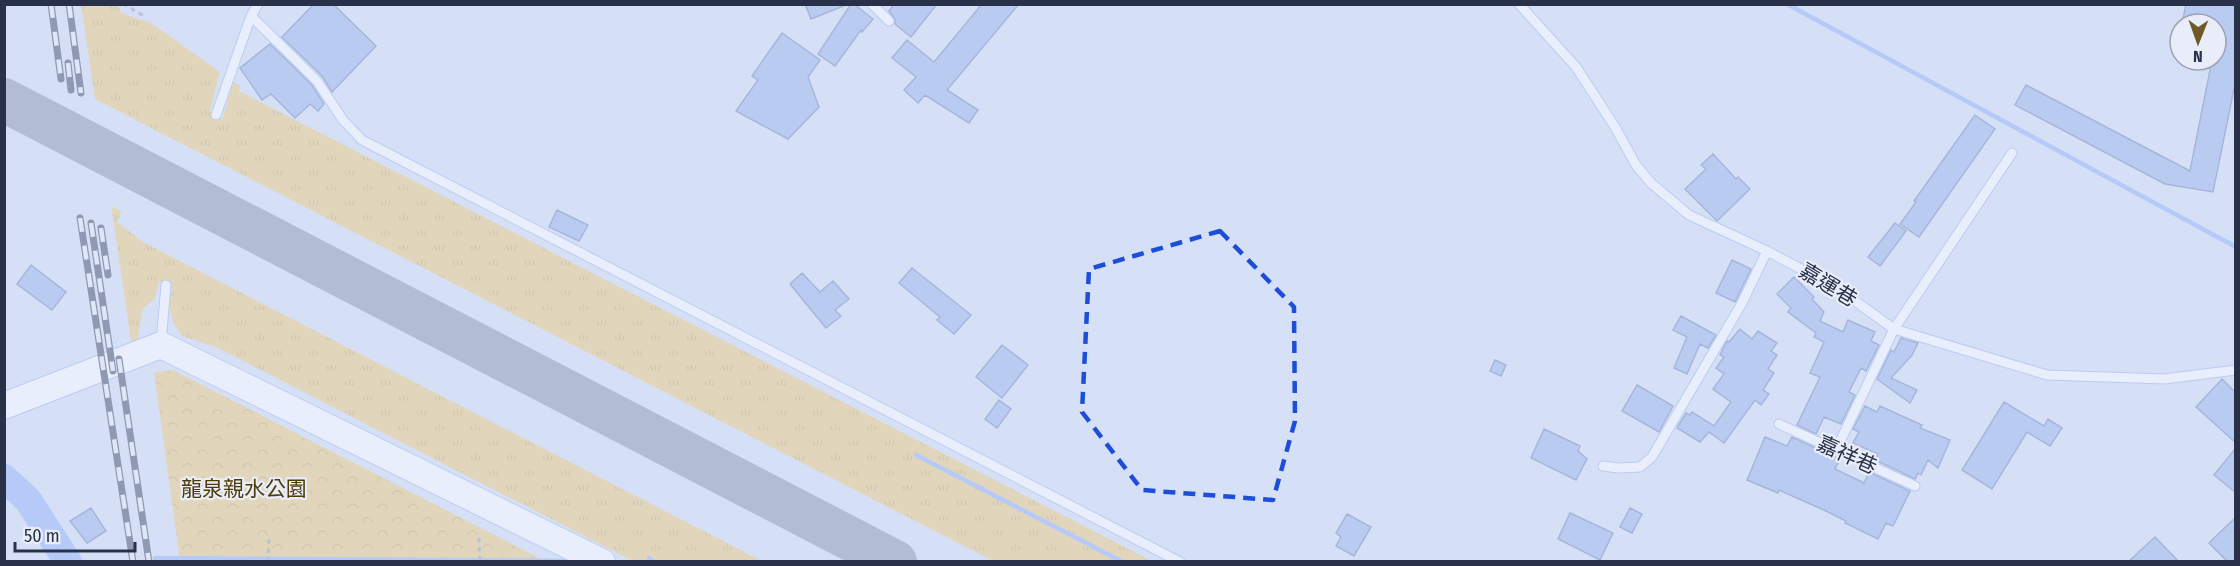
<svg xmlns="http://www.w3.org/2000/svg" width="2240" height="566" font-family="'Fira Sans Condensed','Noto Sans TC',sans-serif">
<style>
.grass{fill:url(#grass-tufts)}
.forest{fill:url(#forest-crowns)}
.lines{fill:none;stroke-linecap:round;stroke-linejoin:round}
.stream{stroke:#90affc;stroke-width:4.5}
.river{stroke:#90affc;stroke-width:28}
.taxiway{stroke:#8892a9;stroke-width:44}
.building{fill:#9ab2e9;stroke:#6d83b7;stroke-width:1.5}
.lane-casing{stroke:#9ab2e9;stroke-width:11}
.secondary-casing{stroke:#9ab2e9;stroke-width:28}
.path{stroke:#949eb4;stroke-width:3;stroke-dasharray:4.5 4.5;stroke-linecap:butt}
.lane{stroke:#fff;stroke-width:9}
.secondary{stroke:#fff;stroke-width:26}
.rail-casing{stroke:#3b445b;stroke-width:7}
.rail{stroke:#e8edf9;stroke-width:4.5;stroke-dasharray:14;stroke-linecap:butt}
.marked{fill:none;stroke:#1d4ed8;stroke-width:4.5;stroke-dasharray:12 8;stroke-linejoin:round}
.labels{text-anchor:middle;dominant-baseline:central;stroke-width:4.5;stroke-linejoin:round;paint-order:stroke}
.street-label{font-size:21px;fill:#283147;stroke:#e8edf9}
.park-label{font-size:21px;fill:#4e3b07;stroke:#e8edf9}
</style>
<defs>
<pattern id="grass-tufts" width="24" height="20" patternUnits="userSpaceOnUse" patternTransform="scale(1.5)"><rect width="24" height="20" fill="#efc973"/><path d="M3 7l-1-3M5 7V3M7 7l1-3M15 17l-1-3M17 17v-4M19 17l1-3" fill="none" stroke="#cdad65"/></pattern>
<pattern id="forest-crowns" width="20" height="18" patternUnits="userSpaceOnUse" patternTransform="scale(1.5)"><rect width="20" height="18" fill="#efc973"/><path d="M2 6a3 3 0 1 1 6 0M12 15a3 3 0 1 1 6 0" fill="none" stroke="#cdad65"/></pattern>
</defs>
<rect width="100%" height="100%" fill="#d6e0f7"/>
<path class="grass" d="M81,5h37l3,8 30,10 69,49 -10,39 13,7 10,-36 7,4 -1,5 913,470h-159l-898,-462z
M111,206l11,6 -5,10 26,20 619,319h-129l-417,-214 -34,-11c-12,-18 -15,-25 -10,-47l-13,-7 -4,16 -13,12 -5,36 -5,1z"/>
<path class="forest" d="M173,370l372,191h-365l-26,-189z"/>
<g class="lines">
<path class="stream" d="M1787,4l449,243
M916,455l207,107
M155,558l413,3
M649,558l6,4"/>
<path class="river" d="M4,478l24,22 40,62"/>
<path class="taxiway" d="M4,100l891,462"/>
</g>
<path class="building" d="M314,4h19l43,42 -44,46 -10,-16 -40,-39z
M805,4h41v1l-35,14z
M851,4h3l19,15 -11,13 -1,-2 -26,36 -17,-12z
M894,4h43l-26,33 -16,-13v-5l-6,-8z
M982,4h37l-72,86 31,20 -9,13 -44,-28 -7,8 -14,-13 12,-13 -24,-19 15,-18 27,22z
M2186,4h49v80l-22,108 -48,-8 -150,-79 11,-20 164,86 22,-111h4v-36h-34z
M782,33l38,27 -12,17 11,30 -31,32 -52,-28 22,-31 -6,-4z
M270,44l42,41 12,19 -6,7 -8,-7 -15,14 -24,-24 -9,6 -22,-32z
M1975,115l20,14 -76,108 -19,-13 16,-22 -2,-1z
M1713,154l23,25 2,-2 12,12 -33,32 -32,-32 21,-20 -5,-4z
M557,210l31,15 -9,16 -30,-14z
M1895,223l11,8 -26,35 -12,-9z
M1732,260l19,9 -16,33 -19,-9z
M31,265l35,27 -14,18 -35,-26z
M912,268l59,47 -17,19 -17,-14 3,-3 -41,-34z
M802,273l18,19 13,-11 16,18 -14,11 6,6 -15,12 -36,-44z
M1794,277l20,20 -2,2 12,13 -4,9 23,11 5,-12 27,12 -4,9 8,4 -13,26 -5,-3 -12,24 6,3 -14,29 -17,-7 -8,17 -19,-9 23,-48 -10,-4 14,-31 -10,-5 2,-4 -28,-21 3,-4 -14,-14z
M1681,316l35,19 -8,13 -8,-4 -13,30 -13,-6 13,-31 -14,-7z
M1740,329l12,10 6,-8 19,12 -6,8 6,4 -9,14 6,4 -11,17 6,4 -8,11 -6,-5 -31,43 -15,-11 -9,10 -23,-14 9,-15 4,2 2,-3 22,14 17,-24 -18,-13 11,-15 -8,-6 8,-11 -4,-2 7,-14 2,1z
M1901,338l17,5 -6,12 -21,23 26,12 -7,13 -33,-24 14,-29 3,2z
M1002,345l26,20 -26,33 -26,-21z
M1495,360l11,5 -5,11 -11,-5z
M2222,379l13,13v50l-39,-35z
M1637,385l36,21 -14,26 -37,-21z
M999,400l12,9 -14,19 -12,-9z
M2004,402l40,24 4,-7 14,9 -12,18 -23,-14 -35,57 -30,-19z
M1865,406l12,6 3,-6 42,19 -2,3 30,12 -12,28 -10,-8 -7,15 -3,-2 -3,6 -40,-19 3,-6 -25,-11 6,-11 -6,-3z
M1544,429l36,17 -2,5 9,8 -11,21 -45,-22z
M1765,437l22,9 5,-9 48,22 -5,10 29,14 5,-11 41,19 -17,35 -7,-3 -8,16 -33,-16 1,-2 -20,-10 -47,-21 -1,3 -31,-13z
M2235,449v43l-21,-17z
M91,508l15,23 -19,12 -17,-22z
M1630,508l12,6 -10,19 -12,-6z
M1570,513l43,20 -13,27 -42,-21z
M1347,514l24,13 -17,29 -18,-10 5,-9 -5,-4z
M2235,518v43h-8l-18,-18z
M2155,537l23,24h-49z"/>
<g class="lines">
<g class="lane-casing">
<path id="lane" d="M872,4l17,17
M1519,4l57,63 39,60 21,38 15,18 38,32 78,36 70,37 57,41 153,46 117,4 72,-9
M251,16l66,65 26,39 19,20 818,422
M216,115l35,-99 7,-12
M161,343l5,-58
M1779,424l136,62
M1836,450l58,-121 118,-176
M1603,466l15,2 22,-1 12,-10 90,-154 25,-52"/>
</g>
<g class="secondary-casing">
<path id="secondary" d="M4,406l157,-61 441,217"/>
</g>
<path class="path" d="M123,4l23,13
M479,538l1,24
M268,562l1,-26"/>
<use href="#lane" class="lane"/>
<use href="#secondary" class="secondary"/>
<g class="rail-casing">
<path id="rail" d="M51,4l10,75
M69,4l12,89
M68,63l3,27
M80,218l53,344
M91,223l22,148
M101,228l7,47
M119,359l30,203"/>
</g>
<use href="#rail" class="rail"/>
</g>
<path d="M0 0H2240V566H0ZM1220,231l74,76 1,114 -22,79 -131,-10 -60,-78 7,-143z" fill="#d6e0f7" fill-opacity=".55" fill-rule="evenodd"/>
<path class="marked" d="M1220,231l74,76 1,114 -22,79 -131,-10 -60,-78 7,-143z"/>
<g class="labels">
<g class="street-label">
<text transform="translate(1828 285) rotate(31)">嘉運巷</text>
<text transform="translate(1847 455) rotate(24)">嘉祥巷</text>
</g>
<g class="park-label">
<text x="244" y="489">龍泉親水公園</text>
</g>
</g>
<rect width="2240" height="566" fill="none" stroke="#283147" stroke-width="12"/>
<g transform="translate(2198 42) rotate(181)"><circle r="28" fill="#e8edf9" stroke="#9ba2b2" stroke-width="1.5"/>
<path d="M0-4.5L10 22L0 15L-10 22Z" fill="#6e5928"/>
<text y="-9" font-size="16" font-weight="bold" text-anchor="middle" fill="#283147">N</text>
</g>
<path d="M15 542v9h120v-9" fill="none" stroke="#283147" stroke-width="3"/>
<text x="24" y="542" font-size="18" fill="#283147" stroke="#e8edf9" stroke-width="4.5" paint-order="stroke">50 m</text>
</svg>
